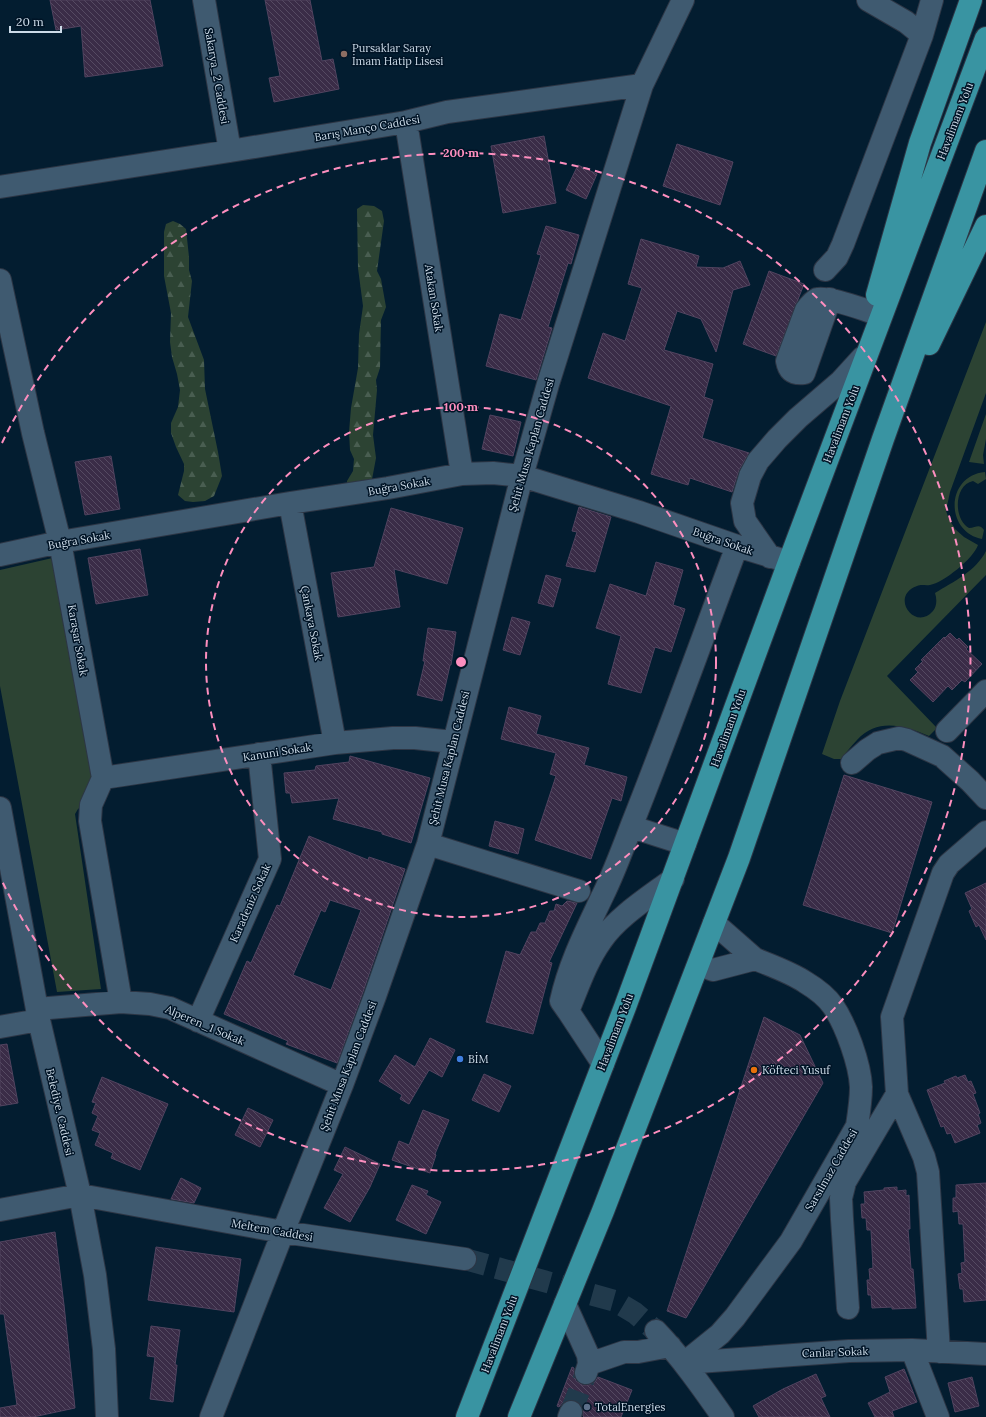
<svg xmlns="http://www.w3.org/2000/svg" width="986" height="1417" font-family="Lora,serif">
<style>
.forest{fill:url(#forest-firs)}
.green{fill:#2c4333}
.building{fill:url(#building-back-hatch);stroke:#51435f;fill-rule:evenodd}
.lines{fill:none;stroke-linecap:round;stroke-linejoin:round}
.minor-tunnel{stroke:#213a4c;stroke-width:22;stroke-dasharray:22 11;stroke-linecap:butt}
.minor-casing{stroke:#2d3645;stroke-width:24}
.highway-casing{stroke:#2d3645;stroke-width:24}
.minor{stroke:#3f5a70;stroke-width:22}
.highway{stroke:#3994a2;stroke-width:22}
.ring{fill:none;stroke:#fd8ebe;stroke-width:2;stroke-dasharray:7 5}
.education-dot{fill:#8d6e63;stroke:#001426;stroke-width:1.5}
.shop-dot{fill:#3f7fe0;stroke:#001426;stroke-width:1.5}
.food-dot{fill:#e8710a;stroke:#001426;stroke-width:1.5}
.service-dot{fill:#5c6f8a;stroke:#001426;stroke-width:1.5}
.labels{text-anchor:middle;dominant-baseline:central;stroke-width:3;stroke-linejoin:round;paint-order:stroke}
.poi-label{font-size:11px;fill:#ccdbe8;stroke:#001426;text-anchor:start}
.street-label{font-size:11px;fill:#ccdbe8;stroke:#001426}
.centre{fill:#fd8ebe;stroke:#001426;stroke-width:2}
.ring-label{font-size:12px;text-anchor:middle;font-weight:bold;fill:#fd8ebe;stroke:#001426;stroke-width:3;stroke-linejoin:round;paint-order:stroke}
</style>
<defs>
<pattern id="forest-firs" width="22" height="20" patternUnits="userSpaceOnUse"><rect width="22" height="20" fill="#2c4333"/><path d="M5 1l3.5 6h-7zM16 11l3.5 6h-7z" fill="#495e51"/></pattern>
<pattern id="building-back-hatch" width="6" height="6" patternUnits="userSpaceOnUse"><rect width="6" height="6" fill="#3a2c47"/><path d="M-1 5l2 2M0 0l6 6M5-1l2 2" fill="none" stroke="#554a62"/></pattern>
</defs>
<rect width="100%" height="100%" fill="#031d30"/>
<path class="forest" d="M363,205l11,1 8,5 2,10 -7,50 4,8 5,28 -5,13 -1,48 -4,12 1,10 -4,45 3,23 -6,32 -23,-2v-7l6,-10 1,-12 -4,-9 -1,-18 2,-24 7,-40 1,-34 4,-28 -5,-38 -1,-59z
M173,221l7,3 6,5 3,28v13l3,11 -4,36 16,43 1,29 13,63 4,24 -8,20 -9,5 -12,1 -8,-1 -7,-6 6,-24v-7l-8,-17 -5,-14v-10l7,-16 2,-17 -3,-16 -5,-17 -2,-15 1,-29 -7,-37v-44l2,-8z"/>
<path class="green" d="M986,322v71l-36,99 -4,19 3,8 6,10 9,8 14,8c-4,13 -35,38 -48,40 -5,1 -8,-1 -13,1 -28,10 -2,46 16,25 4,-5 4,-12 2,-18 18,-11 41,-22 51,-42v24l-99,101 50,52 -8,8c-24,-10 -51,-19 -72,4 -6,6 -11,13 -16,19h-7l-12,-5 18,-53z
M986,414v25l-3,16 1,9 -15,-2z
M985,472l1,7 -8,5 -5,-3c-19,4 -20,38 -4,47 7,0 10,-5 15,2l-2,9c-37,-7 -37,-63 3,-67z
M70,554l30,239 -22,16 -3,5 26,175 -44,3 -57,-306v-116z"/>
<path class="building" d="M50,0h100l13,66 -78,11 -4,-51 -25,4z
M265,0h45l12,61 11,-2 6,30 -65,13 -5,-24 11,-2z
M544,136l12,67 -53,10 -12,-67z
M677,144l56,18 -13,43 -57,-19z
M578,165l19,9 -11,25 -20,-9z
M546,226l33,9 -8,29 -3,-1 -20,64 4,1 -16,52 -50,-14 14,-52 21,6 20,-65 -4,-1z
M641,239l58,17 -3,11 27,1 17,-7 10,24 -17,5 -17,62 -15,-33 -24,-8 -13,39 49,14 -9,33 9,3 -11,38 47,15 -10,17 -7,22 -42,-14 -2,7 -37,-11 20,-68 -83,-28 15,-45 22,8 17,-53 -14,-4z
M769,271l35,13 -28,72 -33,-12z
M490,415l31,7 -8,34 -31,-7z
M111,456l9,53 -35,6 -10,-53z
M579,507l32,10 -16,55 -29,-6 11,-34 -5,-1z
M391,508l72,20 -16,56 -53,-15 6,38 -62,10 -7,-44 43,-6z
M140,549l8,46 -52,9 -8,-46z
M656,562l27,8 -10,35 12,4 -14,43 -16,-5 -14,46 -33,-9 13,-48 -25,-8 14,-44 36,12z
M546,575l15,4 -8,28 -15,-4z
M512,617l18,5 -10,33 -17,-5z
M428,628l28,4 -5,33h-1l-8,36 -25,-6 8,-34h-2z
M950,633l7,7 2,-2 9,9 -2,2 16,15 -17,18 -3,-2 -10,10 -4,-4 -15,16 -23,-22 8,-8 -3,-3 8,-8 -2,-1 23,-23 1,1z
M509,707l32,9 -5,18 53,14 -5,17 43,12 -6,24 -9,-3 -21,61 -56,-19 21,-64 -6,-2 6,-21 -55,-14z
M350,756l80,22 -19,65 -29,-9v-2l-49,-13 6,-21 -47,5 -2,-10h-4l-2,-20 31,-3 1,-4 33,-4z
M844,775l88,27 -40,131 -89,-28z
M495,821l29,8 -6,25 -29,-8z
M309,836l59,24 1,-3 36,12 -42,123 -26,71 -51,-19 2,-3 -64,-27 23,-53 4,2 26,-58 3,1zM330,900l31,10 -30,80 -38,-15 28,-65 4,2z
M986,883v57l-7,-15 -3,2 -7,-16 3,-2 -7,-16z
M567,901l10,2 -28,59 3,1 -19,71 -47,-12 20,-71 14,4 11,-23h5l4,-9h5l5,-12h4l2,-7 6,2z
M764,1017l36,18 23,48 -137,235 -19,-7z
M430,1038l25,12 -13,27 -13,-7 -20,34 -9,-5 2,-4 -23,-14 16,-26 20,12z
M7,1044l11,59 -18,3v-61z
M484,1074l27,12 -12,26 -27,-12z
M965,1075l3,7 3,-1 5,12 -3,1 7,19 -2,1 3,9 -4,2 3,8 -25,10 -4,-10 -4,1 -3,-8 -3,1 -14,-37 18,-7 -1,-2 12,-5 1,2z
M102,1077l66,27 -28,66 -29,-12 2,-5 -18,-8 5,-12 -8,-3 6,-14 -6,-3 4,-10 -4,-1z
M248,1108l25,12 -13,27 -25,-12z
M423,1110l26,10 -14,34 1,1 -6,18 -38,-13 7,-19 10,4z
M345,1147l35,17 -10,23 -20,35 -26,-14 19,-34 -9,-4z
M181,1178l20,10 -7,15 -23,-4z
M986,1183v117l-22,2 -1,-13h-3l-2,-15 4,-1 -1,-10 4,-1 -2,-38h-4l-1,-13 -5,1v-14h3v-13z
M412,1185l16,6 -2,4 15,7 -15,32 -30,-14z
M897,1187v4l9,-1v6l3,-1 1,34h-2l3,40h2l3,39 -24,1v-2l-20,1 -1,-13h-3l-1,-15h3l-1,-11 4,-1 -2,-38h-4l-1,-12h-4l-1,-14h4l-1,-12 20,-2v-2z
M55,1232l9,73 11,103 -42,9h-33v-9l17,-3 -13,-91h-4v-72z
M156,1247l85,12 -7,53 -86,-12z
M151,1326l29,4 -5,35h2l-4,37 -23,-3 5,-42 -8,-1z
M572,1367l2,1v7l2,6 6,4h7l6,-3 3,-5 34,13 -11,27h-37l-1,-1v-5l-2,-6 -6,-5h-6l-6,2 -4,5 -2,-1z
M904,1369l13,33 -25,9 2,6h-19l-7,-14 22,-11 -5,-15z
M816,1374l10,22 -5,2 9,19h-71l-6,-11 30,-17z
M972,1377l7,29 -24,6 -7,-29z"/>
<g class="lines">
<path class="minor-tunnel" d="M465,1259l150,42 20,12 21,18
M571,1412l15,-39"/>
<g class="minor-casing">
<path id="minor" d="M204,0l26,151
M868,0l38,22 16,13
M406,122l56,352
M0,187l230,-36 176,-29 41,-10 195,-27 41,-85
M825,270l12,-13 6,-13 79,-209 10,-35
M0,280l33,153 27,109 43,236 -12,27 -1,16 31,181
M830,299l-26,74c-10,1 -15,-1 -17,-12l19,-51c3,-4 7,-9 11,-11 10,-3 45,10 55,13
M290,503l45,240
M0,555l60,-13 230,-39 98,-15 74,-14 31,-1 29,3 117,36 98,34 52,16
M770,557l-25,-36 -3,-18 8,-27 8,-15 19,-22 21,-21 43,-37 21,-23
M947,731l39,-40
M852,763l15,-13 11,-7 21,-5 8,2 35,16 28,25 16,17
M103,778l232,-35 58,-5h22l38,4
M0,808l39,212 41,175 15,80 9,74 3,68
M632,827l53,17
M428,844l151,47
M699,965l14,5 42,-11 -41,-36
M37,1009l84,-7 29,2 20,4 172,77
M568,1011l-7,-10c8,-37 25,-70 41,-104 11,-22 20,-46 29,-70 37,-93 71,-187 106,-281
M198,1021l72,-162 -11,-105
M0,1027l39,-7
M603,1064l-35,-53c10,-24 18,-49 33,-70 16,-24 48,-44 72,-62
M897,1094l-5,-77 51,-144 6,-9 37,-32
M0,1210l80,-15 203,37 182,27
M565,1304l23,51 1,9 -3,9
M848,1308l-6,-89 -1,-21 4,-16 52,-88 27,63 4,15 11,180
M656,1331c25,26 46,56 67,86
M912,1350l26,67
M684,1363l36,-29 15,-17 56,-76 66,-115c2,-13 4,-26 4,-39 -1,-23 -15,-62 -28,-81 -7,-10 -18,-18 -28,-24 -13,-9 -35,-17 -50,-23
M684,1363l165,-12 63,-1 74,4
M589,1364l35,-12h14l32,-6
M211,1417l72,-185 59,-147 33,-89 53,-152 94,-368 26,-92 94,-299
M569,1417l2,-5"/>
</g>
<g class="highway-casing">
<path id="highway" d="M877,295l43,-152 51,-143
M929,344l57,-118
M467,1417l158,-410 164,-445 197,-524
M519,1417l84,-206 136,-353 144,-419 103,-288"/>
</g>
<use href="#minor" class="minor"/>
<use href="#highway" class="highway"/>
</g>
<g class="ring">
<circle cx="461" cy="662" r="255"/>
<path d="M2 443A509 509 0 1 1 2 881"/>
</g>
<circle class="education-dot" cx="344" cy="54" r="4"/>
<circle class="shop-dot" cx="460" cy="1059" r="4"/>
<circle class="food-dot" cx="754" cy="1070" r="4"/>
<circle class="service-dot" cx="587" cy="1407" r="4"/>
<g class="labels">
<g class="poi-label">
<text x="352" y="48">Pursaklar Saray<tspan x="352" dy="13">İmam Hatip Lisesi</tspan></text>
<text x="468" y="1059">BİM</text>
<text x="762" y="1070">Köfteci Yusuf</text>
<text x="595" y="1407">TotalEnergies</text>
</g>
<g class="street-label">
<text transform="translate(217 76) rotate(80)">Sakarya_2 Caddesi</text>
<text transform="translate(955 121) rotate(-69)">Havalimanı Yolu</text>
<text transform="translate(367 128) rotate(-10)">Barış Manço Caddesi</text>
<text transform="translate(434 298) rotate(81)">Atakan Sokak</text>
<text transform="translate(841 424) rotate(-69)">Havalimanı Yolu</text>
<text transform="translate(531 445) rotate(-74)">Şehit Musa Kaplan Caddesi</text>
<text transform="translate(399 486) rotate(-10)">Buğra Sokak</text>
<text transform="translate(79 540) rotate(-10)">Buğra Sokak</text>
<text transform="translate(723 541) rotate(19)">Buğra Sokak</text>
<text transform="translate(312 623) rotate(79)">Çankaya Sokak</text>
<text transform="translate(78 640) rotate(80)">Karaşar Sokak</text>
<text transform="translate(728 728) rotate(-70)">Havalimanı Yolu</text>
<text transform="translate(277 752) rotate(-9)">Kanuni Sokak</text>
<text transform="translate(449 758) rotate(-76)">Şehit Musa Kaplan Caddesi</text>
<text transform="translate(250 903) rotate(-66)">Karadeniz Sokak</text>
<text transform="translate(205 1025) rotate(23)">Alperen_1 Sokak</text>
<text transform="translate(615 1032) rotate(-69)">Havalimanı Yolu</text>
<text transform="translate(348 1066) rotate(-69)">Şehit Musa Kaplan Caddesi</text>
<text transform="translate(60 1112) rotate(77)">Belediye. Caddesi</text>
<text transform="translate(831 1170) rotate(-60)">Sarsılmaz Caddesi</text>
<text transform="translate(272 1230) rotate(10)">Meltem Caddesi</text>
<text transform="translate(499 1334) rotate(-69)">Havalimanı Yolu</text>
<text transform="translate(835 1352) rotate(-2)">Canlar Sokak</text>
</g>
</g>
<circle cx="461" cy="662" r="6" class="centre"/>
<g class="ring-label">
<text x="461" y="157">200 m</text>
<text x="461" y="411">100 m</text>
</g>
<path d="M10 26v6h51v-6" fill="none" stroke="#ccdbe8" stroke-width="2"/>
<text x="16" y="26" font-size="12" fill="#ccdbe8" stroke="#001426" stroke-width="3" paint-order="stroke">20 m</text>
</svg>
